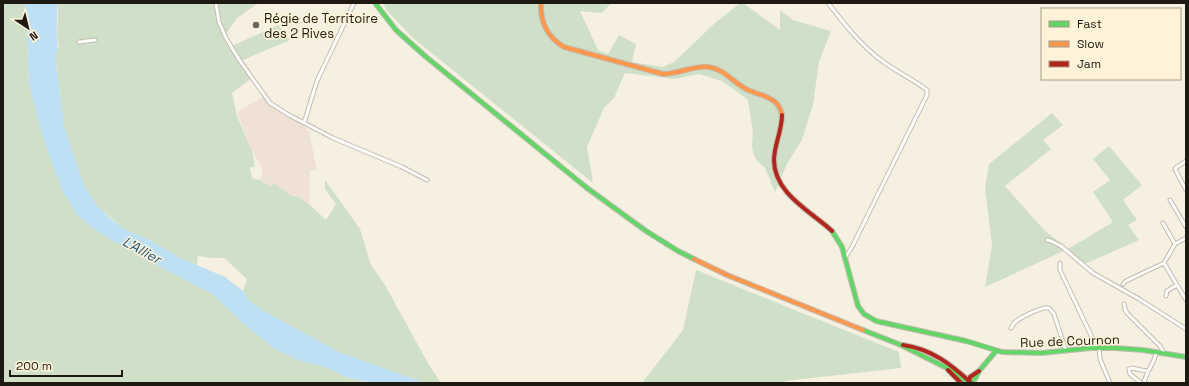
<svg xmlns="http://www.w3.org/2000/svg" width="1189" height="386" font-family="'Space Grotesk',sans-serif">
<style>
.industrial{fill:#f0e1d5}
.green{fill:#d0e0c8}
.water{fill:#bde0f4}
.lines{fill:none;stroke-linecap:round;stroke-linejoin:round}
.street-casing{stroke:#c1bcb1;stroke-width:5}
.fast-casing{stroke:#c1bcb1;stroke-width:6}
.slow-casing{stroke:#c1bcb1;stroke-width:6}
.jam-casing{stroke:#c1bcb1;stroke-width:6}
.street{stroke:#fefdfa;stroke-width:3}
.fast{stroke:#63d668;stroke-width:4}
.slow{stroke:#ff974d;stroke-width:4}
.jam{stroke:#b3261e;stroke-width:4}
.poi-dot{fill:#6a655a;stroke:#fef3d9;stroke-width:1.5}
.labels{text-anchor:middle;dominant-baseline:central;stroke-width:3;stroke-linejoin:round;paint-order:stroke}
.poi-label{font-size:13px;fill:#1e1a11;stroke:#fef3d9;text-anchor:start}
.street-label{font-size:13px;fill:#1e1a11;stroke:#fef3d9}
.water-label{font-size:14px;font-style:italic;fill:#1d5a7c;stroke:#fef3d9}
</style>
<rect width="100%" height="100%" fill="#f6f0e1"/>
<path class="industrial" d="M263,97l6,7 19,13 14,6 7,9 8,39 -7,-1 -1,34 -12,-8h-5l-18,-13 -3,3 -11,-6 3,-10 -11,-19 -15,-39z"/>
<path class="green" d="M3,3h22l4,81 14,54 18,50 15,26 49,34 87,46 33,31 30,24 26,12 27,7 18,9 27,6h-370z
M57,3h201l-21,15 -11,16 6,12 46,-21 12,15 -47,20 9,18 -20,15 5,23 15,35 3,16h-5l2,11 8,2 11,6 3,-3 18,13h5l12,8 17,16 10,-16 -11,-15v-9l35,49 11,36 14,20 44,80 12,18h-16l-86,-31 -73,-40 -17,-11 -6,-10 4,-12 -23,-21h-13l-13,-2 -1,9 -19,-8 -26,-16 -28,-12 -26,-22 -14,-22 -20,-59 -8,-63v-10l3,-7 -2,-6 1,-27z
M383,3h228l-9,10 -22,-2 18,39 10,4 11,-19 17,9 -4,18 30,5 12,-5 41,-39 25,-20h3l37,27v-20l13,10 38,11 -12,31 -6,43 -11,35 -15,24 -12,28 -10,-24 -8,-7 -4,-8 -1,-9 1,-11 -5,-33 -26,-19 -23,-7 -25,5 -49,-6 -11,25 -10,10 -17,39 6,36 -180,-145 -25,-26z
M1052,113l11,12 -20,15 8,9 -46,37 39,44 24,19 45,-27 -20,-30 17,-12 -17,-21 16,-13 33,39 -19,15 14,20 -9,5 11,15 -54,24 -17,-15 -83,38 7,-42 -7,-57 4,-24z
M696,270l203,82 2,16 -116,13v2h-143l41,-53z"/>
<path class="water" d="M25,3h32c1,12 -1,24 0,36 0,5 1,8 1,13l-2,1v10l8,63 20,59 14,22 12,11 14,11 28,12 26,16 47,20 18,14 6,10 17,11 73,40 86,31h-52l-27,-6 -18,-9 -27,-7 -26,-12 -30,-24 -33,-31 -87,-46 -31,-19 -18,-15 -15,-26 -18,-50 -14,-54z"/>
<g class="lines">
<g class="street-casing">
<path id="street" d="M216,3l3,19 7,16 14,23 30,42 19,12 44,23 69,29 25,13
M828,3c17,22 34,44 57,60 14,10 29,17 42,27v5l-75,152 -7,11
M79,42l16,-2
M304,123l13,-42 37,-78
M1186,161l-9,6 -2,2 11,21
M1170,200l16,27
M1163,223l12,21
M1047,240l4,1 10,5 32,27 46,26 47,30
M1060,263v7l37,78
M1164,263l22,37
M1123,284l3,-3 38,-18 11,-19 11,-6
M1166,296l1,-5 10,-6
M1124,304l1,5 2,4 33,33 3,5v2
M1011,328c1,-1 3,-5 3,-5 5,-5 29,-17 35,-15l5,6 12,37
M1099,348l1,11 10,24
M1141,383l-11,-9 -1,-5 3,-1 9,2 7,1
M1144,383c2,-11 10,-19 12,-30"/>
</g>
<g class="fast-casing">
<path id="fast" d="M375,3l21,27 29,26 162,132 59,43 32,20 16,8
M832,231l10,16 16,59 6,8 12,7 90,20 36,11 39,1 50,-5h24l28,2 43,7
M863,330l38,15 54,27 12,11
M969,382l6,-3 4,-8 17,-20"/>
</g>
<g class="slow-casing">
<path id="slow" d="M541,3c-1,20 6,34 23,44l99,27c16,0 31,-9 46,-7 15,2 25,16 37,22 10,5 21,6 29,13 4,3 6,8 7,13
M694,259l33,16 136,55"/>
</g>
<g class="jam-casing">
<path id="jam" d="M782,115c0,16 -8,30 -8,45 0,34 38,52 58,71
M903,345c28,4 48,19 68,38
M948,370l13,13
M969,381l1,-4 9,-6"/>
</g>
<use href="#street" class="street"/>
<use href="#fast" class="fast"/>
<use href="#slow" class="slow"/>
<use href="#jam" class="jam"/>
</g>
<circle class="poi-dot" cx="256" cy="25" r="4"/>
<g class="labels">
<g class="poi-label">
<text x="264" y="18">Régie de Territoire<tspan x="264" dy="15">des 2 Rives</tspan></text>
</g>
<g class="street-label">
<text transform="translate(1070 341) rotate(-2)">Rue de Cournon</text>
</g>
<g class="water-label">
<text transform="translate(142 250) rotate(29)">L'Allier</text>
</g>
</g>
<rect width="1189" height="386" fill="none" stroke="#1e1a11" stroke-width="8"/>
<rect x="1041" y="8" width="140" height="72" fill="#fef3d9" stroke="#a49c89"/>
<rect x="1049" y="21" width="20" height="6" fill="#63d668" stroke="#a49c89"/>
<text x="1077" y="28" font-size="12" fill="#1e1a11">Fast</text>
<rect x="1049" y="41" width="20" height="6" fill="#ff974d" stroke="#a49c89"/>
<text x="1077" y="48" font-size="12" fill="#1e1a11">Slow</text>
<rect x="1049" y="61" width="20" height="6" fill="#b3261e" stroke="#a49c89"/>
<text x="1077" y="68" font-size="12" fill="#1e1a11">Jam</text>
<g transform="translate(28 28) rotate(145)" stroke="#fef3d9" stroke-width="3" paint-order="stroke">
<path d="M0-3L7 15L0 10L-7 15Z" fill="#1e1a11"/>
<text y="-6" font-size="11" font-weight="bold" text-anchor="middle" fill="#1e1a11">N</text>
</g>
<path d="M10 370v6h112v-6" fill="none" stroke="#1e1a11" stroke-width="2"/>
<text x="16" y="370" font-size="12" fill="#1e1a11" stroke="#fef3d9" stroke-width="3" paint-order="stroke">200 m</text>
</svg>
